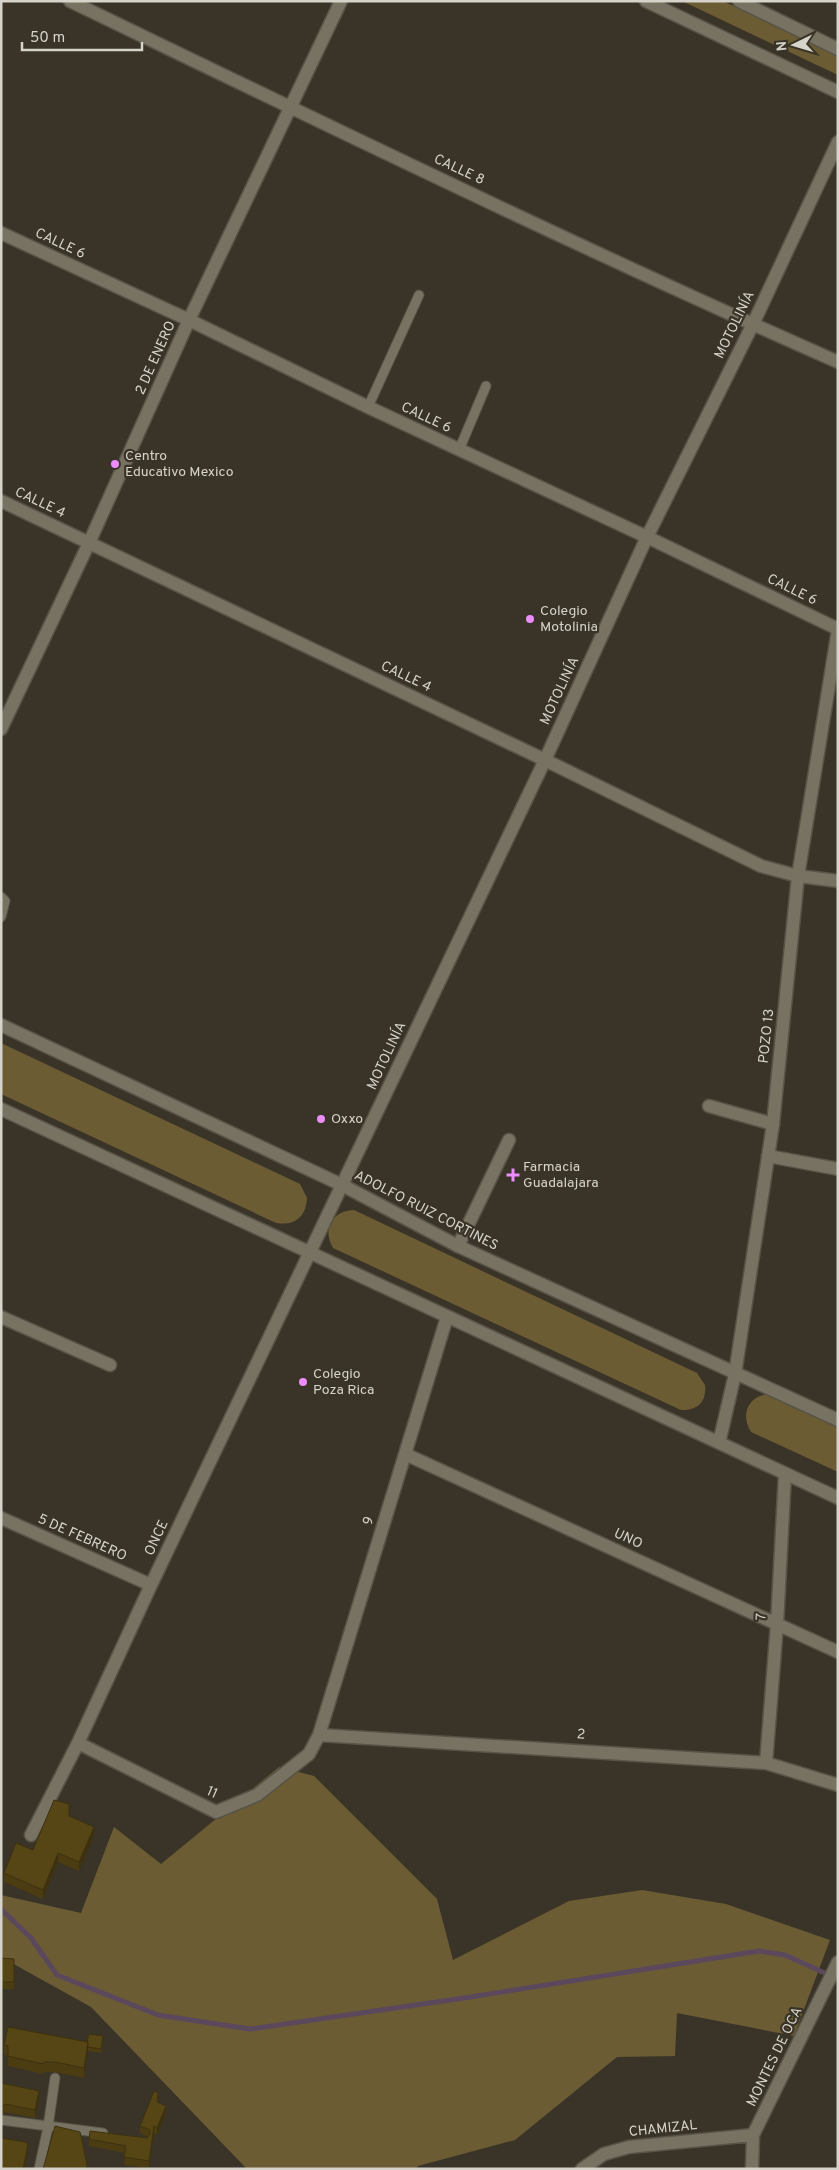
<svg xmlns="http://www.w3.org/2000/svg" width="839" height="2170" font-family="Overpass,sans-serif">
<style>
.green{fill:#6c5c34}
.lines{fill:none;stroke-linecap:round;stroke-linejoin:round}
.stream{stroke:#5c485c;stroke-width:5}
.service-casing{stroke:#575347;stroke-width:11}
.minor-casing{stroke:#575347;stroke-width:15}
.tertiary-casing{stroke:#575347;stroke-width:15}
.secondary-casing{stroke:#575347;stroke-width:15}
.service{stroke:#787263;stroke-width:9}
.minor{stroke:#787263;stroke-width:12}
.tertiary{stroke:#787263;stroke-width:12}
.secondary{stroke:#787263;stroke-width:12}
.wall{fill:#4b3c12}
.shaded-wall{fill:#3d310f}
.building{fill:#574615;stroke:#3d310f}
.poi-dot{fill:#eb8dfc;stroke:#393427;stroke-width:2}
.labels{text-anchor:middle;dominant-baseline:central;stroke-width:4.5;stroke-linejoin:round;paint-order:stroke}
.street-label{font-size:14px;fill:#d6d3ca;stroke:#393427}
.poi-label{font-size:14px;fill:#d6d3ca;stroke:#393427;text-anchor:start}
</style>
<rect width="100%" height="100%" fill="#393427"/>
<path class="green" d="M682,1h41l115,55v19z
M1,1043l299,141 7,14c-1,19 -12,28 -31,25l-275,-129z
M354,1210l343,163 8,12c2,16 -7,26 -24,25l-348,-162c-11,-19 -1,-37 21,-38z
M768,1394l70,33v45l-87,-40c-11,-17 -3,-36 17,-38z
M279,1767l35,9 123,123 16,61 116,-59 73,-11 84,14 104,36 -36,96 -117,-23 -2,43 -58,1 -102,83 -97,26 -2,3h-169l-156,-162 -90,-50v-62l80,18 33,-86 47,37z"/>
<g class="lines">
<path class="stream" d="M1,1909l30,29 26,37 101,40 92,14 214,-31 295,-47 26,4 53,24"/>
<g class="service-casing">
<path id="service" d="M368,407l51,-112
M459,450l27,-64
M1,897l4,4 -4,16
M1,2120l102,13
M39,2169l9,-42 7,-49"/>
</g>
<g class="minor-casing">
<path id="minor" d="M70,1c255,123 509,247 768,361
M1,233l188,87 179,87 279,130 191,92
M1,501l544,259 216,106 37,10
M1,729l88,-186 100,-223 152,-319
M709,1106l64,18
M768,1156l70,13
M458,1246l51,-106
M1,1317l109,48
M405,1454l433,198
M1,1518l150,67
M319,1735l447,28 72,22
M78,1743l138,69 41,-17 52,-41 10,-19 128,-418
M766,1763l11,-139 8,-150
M31,1835l47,-92 73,-158 394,-825 102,-223 106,-213 85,-182
M582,2169l22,-15 25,-7 124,-12
M752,2169l1,-34 85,-173"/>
</g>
<g class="tertiary-casing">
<path id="tertiary" d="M798,876l40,5"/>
</g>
<g class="secondary-casing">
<path id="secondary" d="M646,1l192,91
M739,1l99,48
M1,1025l341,160 116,61 380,174
M1,1109l837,389
M719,1443l16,-69 38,-250 25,-248 40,-246"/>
</g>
<use href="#service" class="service"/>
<use href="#minor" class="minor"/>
<use href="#tertiary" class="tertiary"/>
<use href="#secondary" class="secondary"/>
</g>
<path class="wall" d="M69,1816l25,20 -15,35 -21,-9 -15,37 -39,-17v-9l29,-23z
M1,1958l13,1v30h-13z
M103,2040l-2,13 -13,-2 -4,27 -29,-6h-11l-1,2 -35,-8v-10l-4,-1v-10l83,-3z
M1,2083l38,17 -4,18 -30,-6v2h-4z
M158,2100v3l8,11 -9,21 -3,-2 -5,35 -25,-3 1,-12 -36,-7v-7l58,-1 1,-1 -8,-4v-7z"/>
<path class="shaded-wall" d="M94,1827v9l-15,35v-9z
M58,1853v9l-15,37v-9z
M88,2042v10l-4,26v-10z
M39,2091v9l-4,18v-8z
M166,2106v8l-9,21v-7z
M2,2118v9l-1,6v-8z
M154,2126v7l-5,35v-7z
M28,2144v8l-3,17h-2z"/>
<path class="building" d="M54,1800l15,4v12l25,11 -15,35 -21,-9 -15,37 -39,-17 12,-30 17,7z
M1,1958l13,1v23h-13z
M8,2027l80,15 -4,26 -29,-6h-11l-1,2 -35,-8v-10l-4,-1z
M89,2034l14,2 -2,13 -13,-2v-5h-1z
M1,2083l38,8 -4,19 -30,-6v1l-4,1z
M154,2091l4,2 -1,9 9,4 -9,22 -3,-2 -5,35 -25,-4 2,-11 -37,-7 1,-8 57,7 3,-4v-4l-10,-4z
M55,2126l25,6 7,32 -1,5h-43z
M1,2138l24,4 3,2 -5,25h-22z"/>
<g class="poi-dot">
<circle cx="115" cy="464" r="5"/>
<circle cx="530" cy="619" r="5"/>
<circle cx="321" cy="1119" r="5"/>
<path d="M510.5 1167.5h5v5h5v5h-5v5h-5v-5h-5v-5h5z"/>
<circle cx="303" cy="1382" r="5"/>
</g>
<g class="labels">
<g class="street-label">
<text transform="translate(459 170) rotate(25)">CALLE 8</text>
<text transform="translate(60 244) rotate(25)">CALLE 6</text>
<text transform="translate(735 325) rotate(-64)">MOTOLINÍA</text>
<text transform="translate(156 358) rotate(-66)">2 DE ENERO</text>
<text transform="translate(426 418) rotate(25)">CALLE 6</text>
<text transform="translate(40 503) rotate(25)">CALLE 4</text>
<text transform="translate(792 590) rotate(26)">CALLE 6</text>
<text transform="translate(406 677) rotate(25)">CALLE 4</text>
<text transform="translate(560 691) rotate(-65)">MOTOLINÍA</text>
<text transform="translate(767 1036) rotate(-84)">POZO 13</text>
<text transform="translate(387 1056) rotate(-65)">MOTOLINÍA</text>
<text transform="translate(426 1211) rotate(27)">ADOLFO RUIZ CORTINES</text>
<text transform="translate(369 1521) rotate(-73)">9</text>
<text transform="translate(82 1538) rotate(24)">5 DE FEBRERO</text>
<text transform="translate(157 1538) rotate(-65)">ONCE</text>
<text transform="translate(628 1539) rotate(25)">UNO</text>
<text transform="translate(762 1617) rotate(-87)">7</text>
<text transform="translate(581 1735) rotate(4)">2</text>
<text transform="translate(212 1793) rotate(24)">11</text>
<text transform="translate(775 2057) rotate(-64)">MONTES DE OCA</text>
<text transform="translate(663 2129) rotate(-6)">CHAMIZAL</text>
</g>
<g class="poi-label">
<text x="125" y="456">Centro<tspan x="125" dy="16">Educativo Mexico</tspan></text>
<text x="540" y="611">Colegio<tspan x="540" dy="16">Motolinia</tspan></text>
<text x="331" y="1119">Oxxo</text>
<text x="523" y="1167">Farmacia<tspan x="523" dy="16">Guadalajara</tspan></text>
<text x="313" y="1374">Colegio<tspan x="313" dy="16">Poza Rica</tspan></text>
</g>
</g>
<rect width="839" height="2170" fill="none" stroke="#d6d3ca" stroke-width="5"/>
<g transform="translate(794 45) rotate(265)" stroke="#393427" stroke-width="4" paint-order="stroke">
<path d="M0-4L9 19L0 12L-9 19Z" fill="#d6d3ca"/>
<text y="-8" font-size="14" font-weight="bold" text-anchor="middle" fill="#d6d3ca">N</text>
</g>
<path d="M22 42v8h120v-8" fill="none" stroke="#d6d3ca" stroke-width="2.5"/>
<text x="30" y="42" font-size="15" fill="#d6d3ca" stroke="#393427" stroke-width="4" paint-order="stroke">50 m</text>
</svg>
